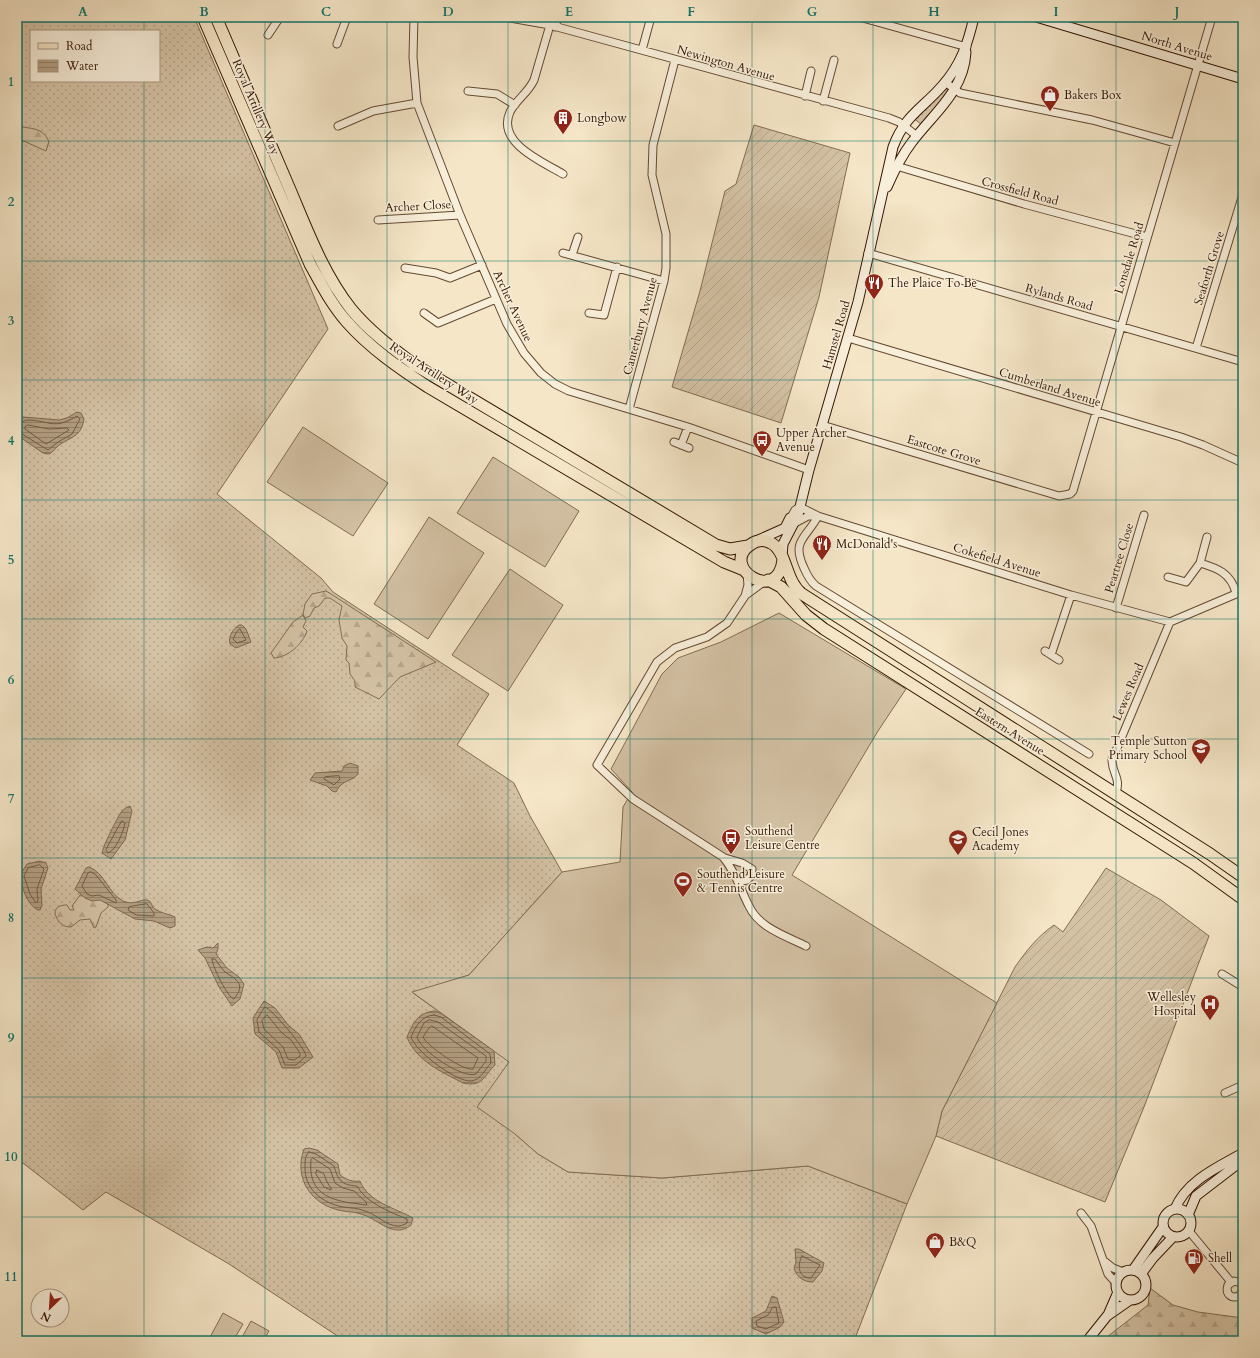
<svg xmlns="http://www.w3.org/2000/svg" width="1260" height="1358" font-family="Cardo,serif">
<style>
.grass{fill:url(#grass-dots);stroke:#846c52;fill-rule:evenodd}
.forest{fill:url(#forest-firs);stroke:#846c52}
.garden{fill:url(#garden-furrows);stroke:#846c52}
.pitch{fill:#d4c2a5;stroke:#846c52}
.water{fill:url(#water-rules);stroke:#80684f}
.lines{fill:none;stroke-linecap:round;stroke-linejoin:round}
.shore{stroke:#735a42;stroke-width:1}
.street-casing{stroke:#644932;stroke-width:9}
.secondary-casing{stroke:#331500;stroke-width:11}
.primary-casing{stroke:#331500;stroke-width:13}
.street{stroke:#f8efdb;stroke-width:7}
.secondary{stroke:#f8efdb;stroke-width:9}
.primary{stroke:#f5e6c7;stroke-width:11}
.grid{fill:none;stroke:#0f766e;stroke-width:1;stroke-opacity:0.55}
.labels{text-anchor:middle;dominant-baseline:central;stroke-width:3;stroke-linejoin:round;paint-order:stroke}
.street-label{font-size:12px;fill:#331500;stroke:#f8efdb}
.poi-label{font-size:12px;fill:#331500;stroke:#f8efdb;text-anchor:start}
.neatline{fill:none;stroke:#0f766e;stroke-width:1.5}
.grid-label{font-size:13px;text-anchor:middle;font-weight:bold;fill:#0f766e}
</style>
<defs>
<pattern id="grass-dots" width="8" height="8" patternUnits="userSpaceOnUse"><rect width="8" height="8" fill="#d4c2a5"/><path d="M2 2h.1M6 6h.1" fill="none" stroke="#b6a68c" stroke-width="1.8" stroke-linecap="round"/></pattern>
<pattern id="forest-firs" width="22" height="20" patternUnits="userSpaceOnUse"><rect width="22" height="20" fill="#d4c2a5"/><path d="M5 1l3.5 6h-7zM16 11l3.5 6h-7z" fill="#b6a68c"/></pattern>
<pattern id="garden-furrows" width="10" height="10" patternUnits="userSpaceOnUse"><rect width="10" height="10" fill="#d4c2a5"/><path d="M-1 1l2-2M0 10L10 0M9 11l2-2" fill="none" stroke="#b6a68c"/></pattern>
<pattern id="water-rules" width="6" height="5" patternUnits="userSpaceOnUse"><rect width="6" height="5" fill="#b39f83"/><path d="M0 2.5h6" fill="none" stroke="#928069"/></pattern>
</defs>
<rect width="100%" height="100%" fill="#f5e6c7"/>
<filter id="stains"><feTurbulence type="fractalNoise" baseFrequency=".005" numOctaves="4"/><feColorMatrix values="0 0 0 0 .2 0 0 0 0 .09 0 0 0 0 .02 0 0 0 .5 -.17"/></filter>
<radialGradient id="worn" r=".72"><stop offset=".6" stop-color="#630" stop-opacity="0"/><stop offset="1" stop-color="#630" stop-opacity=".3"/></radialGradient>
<path class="grass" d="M17,17h177l134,312 -111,165 104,84 12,14 156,102 -32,51 57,38 16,33 32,56 -93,103 -56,18 97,69 5,72 23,20 30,18 94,6 146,-12 99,38 -53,137h-509l-116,-77 -123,-72 -23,18 -60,-47 -6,-2zM31,31h128v50h-128z
M945,87l4,4 -27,34 -10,-8z"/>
<path class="forest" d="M17,126c14,3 26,1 32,16l-3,9 -29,-13z
M326,591l5,3 105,68 -36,15 -21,22 -24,-12v-6l-5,-7 -1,-11 -3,-3 1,-14 -5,-8 -3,-18 3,-14 -12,-8h-5l-6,8 -5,2 -4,8 -5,2 -2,-3 2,-11 7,-10z
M303,615l3,6 -3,6 4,4c-5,14 -19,26 -33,27l-3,-5 22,-31z
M80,895l17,2 11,7v3l-7,6 -5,14 -2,1 -4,-9 -10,1 -9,7c-9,0 -13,-5 -16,-13 0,-7 5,-9 12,-9l3,5h4l-2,-4z
M1150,1288l23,17 25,7 45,6v23h-141l46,-36z"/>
<path class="garden" d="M754,125l96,28 -31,144 -38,126 -109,-36 28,-96 25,-100 11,-7z
M1106,868l55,32 48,36 -65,171 -39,95 -169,-66 6,-25 73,-144c12,-17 22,-30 39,-42l9,7z"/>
<path class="pitch" d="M303,427l85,56 -35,53 -86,-54z
M493,457l86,54 -34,56 -88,-54z
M429,517l55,36 -56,86 -54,-35z
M510,569l53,36 -55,86 -56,-36z
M779,613l127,76 -28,42 -86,144 205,128 -55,108 -6,25 -29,68 -99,-38 -146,12 -94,-6 -30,-18 -23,-20 -38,-27 32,-45 -97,-70 57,-17 93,-103 58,-10 3,-55 9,-15 -21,-23 51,-95 16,-16 43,-16z
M223,1313l20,11 -10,17h-25z
M251,1321l18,10 -6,10h-23z"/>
<path class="water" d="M77,412l4,1 3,6c-3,19 -13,17 -26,27 -3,3 -5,6 -9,8l-6,-1 -26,-18v-13l6,-5 36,3 8,-2z
M239,625h3l4,4 5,13 -15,6 -6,-4c-2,-8 3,-15 9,-19z
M350,763l8,3v8c-6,8 -16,5 -22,18l-4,-1 -5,-5 -17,-6 5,-7 27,-2 2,-5z
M130,806l2,5 -7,29 -14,19 -9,-6c0,-5 16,-37 20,-42 2,-2 5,-4 8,-5z
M40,861l6,2 2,5 -7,21 1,16 -2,5h-2c-11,-5 -17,-24 -18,-35l7,-11z
M89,867c16,6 19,26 34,34 11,5 17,-2 24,-1 5,1 4,6 8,9 5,4 14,5 20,8v9l-5,2 -16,-7 -19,-2 -35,-19 -8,1 -7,-3 -10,-9 11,-21z
M218,943v6l-2,5 11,14 12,9 5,7 -4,15 -8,7 -13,-19 -14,-29 -7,-8 9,-3 6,1z
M264,1001l11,7 14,18 10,8 14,23 -14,11h-17l-6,-16 -21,-18 -2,-16z
M435,1011l7,3 52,37 1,14c-12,12 -12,22 -32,18 -21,-11 -47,-22 -56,-46 6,-14 11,-25 28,-26z
M309,1148l8,2 21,14 2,11c7,5 12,7 20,6 8,21 35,27 53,37l-2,7c-17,14 -32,-5 -47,-10 -7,-3 -14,-3 -21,-4 -31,-5 -50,-32 -39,-62z
M795,1249h4l25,14 -2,8 -9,11c-9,0 -15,-4 -19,-13l2,-7z
M772,1296l5,2 7,24 -4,5 -14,7 -14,-6v-10l14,-7z"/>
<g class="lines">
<path class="shore" d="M17,424c4,0 7,-4 11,-4 23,1 26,10 49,-4l3,3 -8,15 -14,8 -10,8 -31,-19
M28,425l21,4 18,-1 2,2 -23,14 -21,-15v-2z
M240,629l6,11 -9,3 -4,-4 3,-6z
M339,776l1,3 -6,6 -10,-6 1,-2z
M122,821l3,2c-2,9 -8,26 -17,30l-2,-3z
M40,865l4,4 -7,20 1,12 -2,2 -6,-9 -6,-18 4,-8z
M91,872l5,3 20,25v3l-17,-8 -7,1 -5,-2 -5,-8 6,-13z
M147,904l7,9v3l-18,-1 -8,-5 1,-3z
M212,959h3c3,4 6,9 10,13 12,8 21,12 9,27 -6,-1 -22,-33 -22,-40z
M265,1007c6,1 41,42 41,49l-10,9h-11l-6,-15 -20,-18 -2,-12z
M267,1015l15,18 9,7 9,13v3l-6,4 -6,-1 -5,-12 -19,-18 -2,-8z
M434,1015l7,2 49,37 1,9c-6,6 -10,17 -20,18 -15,1 -56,-30 -60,-44 5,-11 10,-21 23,-22z
M430,1020l8,2 48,34v5l-10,13c-14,5 -56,-24 -59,-37l7,-14z
M432,1026l46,32 -5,11c-10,2 -46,-23 -50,-32l6,-9z
M309,1152l7,2 18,12c4,14 7,19 23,20 9,17 33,26 50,33v4c-15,10 -28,-8 -42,-12 -7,-3 -14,-3 -22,-4 -21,-4 -39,-18 -38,-41 0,-5 0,-11 4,-14z
M313,1158l17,11 5,14 8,5 11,3 12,11 1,3c-5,0 -11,-2 -16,-2 -27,-4 -43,-14 -40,-43z
M317,1170l7,4 3,8 4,6v2l-7,-3 -8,-13z
M802,1256l18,9 -9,13c-13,0 -14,-13 -9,-22z
M773,1307h3l3,16 -13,6 -9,-3 -1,-5 12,-6z"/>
<g class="street-casing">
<path id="street" d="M414,17l-1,40 4,46 43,112 47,109 17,29 17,20 14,11 14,7 119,36 121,43
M414,17l14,1 30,-1
M504,17l46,8 339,93 10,4 18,14
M859,17l108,30
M550,25l-16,55c-6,13 -18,20 -24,32 -14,31 33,50 53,62
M555,27l3,-10
M268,35l12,-18
M337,44l10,-27
M642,50l9,-33
M945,82l15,11 132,27 83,23
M468,91l29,3 18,11
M805,96l6,-25
M823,101l11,-41
M338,126l35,-15 44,-8
M893,165l131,39 123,33
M378,220l82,-5
M563,253l101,28
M868,253l375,109
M572,255l6,-18
M405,268l31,5 14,5 32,-13
M424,313l14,10 58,-24
M589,313l15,2 13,-48
M848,338l333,99 22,8 40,18
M1196,348l47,-154
M629,409l35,-128 2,-13v-34l-14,-59 1,-30 22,-85
M822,425l237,71 11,-2 3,-3 139,-474
M674,442l15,6
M681,445l7,-18
M818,516c-12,23 -27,24 -14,52 3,7 6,13 12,18l273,168
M790,519l5,-9 5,-3 18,9 253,79 99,27
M795,523l13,-7h8
M1200,563c17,5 31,10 36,30
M747,574l1,11 -3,11 -18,27 -20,14 -32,11 -18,14 -60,103 36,34 90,58c13,15 17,32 26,49 10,22 37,30 57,40
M1168,577l18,5 14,-19 7,-26
M746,595l19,-14
M1116,608l28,-93
M1170,622l73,-31
M1045,651l14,9
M1051,655l20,-60
M1116,793c5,-16 -4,-19 -4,-33l58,-138
M725,858l17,5 10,6 -1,7 -4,4 -5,1 -6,-4
M1222,974l21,13
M1225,1093l18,-8
M1081,1213l10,13 17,48 8,9
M1189,1231l42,51
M1104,1261l9,7 10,4
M1243,1288l-2,-5 -7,-2 -6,4c-3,9 3,14 11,11l4,-6"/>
</g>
<g class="secondary-casing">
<path id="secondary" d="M1036,17l207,62
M887,187c7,-16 15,-32 25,-45 22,-29 52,-51 54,-90
M756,541l29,-13 5,-10
M782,556l1,-12 15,-29 11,-45 49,-168 35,-155c12,-32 29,-38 49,-61 19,-21 26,-43 32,-69
M1163 1223a14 14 0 1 1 28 0a14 14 0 1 1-28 0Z
M1175,1209c11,-28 43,-42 68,-56
M1188,1215l8,-19 47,-36
M1133,1270l30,-43
M1116 1285a15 15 0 1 1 30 0a15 15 0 1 1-30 0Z
M1141,1274l12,-16 20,-21
M1108,1315l10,-23
M1087,1341l20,-25 23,-16"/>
</g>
<g class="primary-casing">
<path id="primary" d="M203,17l107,247c11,20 22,41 37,58 23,26 52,46 81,65l296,175 20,8
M216,17c24,56 48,112 72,168 18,42 34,87 63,124 18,22 41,39 64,56l301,180 14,4 18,-3
M783,560c-6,46 -64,6 -33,-15 6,-5 14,-6 21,-2 16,8 14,38 31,51l408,260 33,23
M768,580l13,7 25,28 18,14 369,234 50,36"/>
</g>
<use href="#street" class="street"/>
<use href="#secondary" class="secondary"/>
<use href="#primary" class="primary"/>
</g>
<path class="grid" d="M144,17v14M265,17v1324M387,17v1324M508,17v1324M630,17v1324M752,17v1324M873,17v1324M995,17v1324M1116,17v1324M144,81v1260M17,141h1226M17,261h1226M17,380h1226M17,500h1226M17,619h1226M17,739h1226M17,858h1226M17,978h1226M17,1097h1226M17,1217h1226"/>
<defs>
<g id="shop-pin" transform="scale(1)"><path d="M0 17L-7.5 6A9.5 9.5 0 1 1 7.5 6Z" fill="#8f2418" stroke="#f8efdb"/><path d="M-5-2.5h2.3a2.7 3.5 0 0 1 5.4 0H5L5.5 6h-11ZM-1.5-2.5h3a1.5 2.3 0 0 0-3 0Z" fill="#fff"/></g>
<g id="building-pin" transform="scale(1)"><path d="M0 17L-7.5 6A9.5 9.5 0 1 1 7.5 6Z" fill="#8f2418" stroke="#f8efdb"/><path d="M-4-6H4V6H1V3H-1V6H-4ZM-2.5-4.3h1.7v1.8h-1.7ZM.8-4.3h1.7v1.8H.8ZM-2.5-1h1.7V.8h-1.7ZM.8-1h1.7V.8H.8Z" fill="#fff"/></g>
<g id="restaurant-pin" transform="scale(1)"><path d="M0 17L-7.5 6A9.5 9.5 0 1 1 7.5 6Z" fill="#8f2418" stroke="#f8efdb"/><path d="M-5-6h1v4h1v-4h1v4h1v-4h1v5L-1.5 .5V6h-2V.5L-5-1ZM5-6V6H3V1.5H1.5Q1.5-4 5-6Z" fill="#fff"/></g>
<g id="bus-pin" transform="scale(1)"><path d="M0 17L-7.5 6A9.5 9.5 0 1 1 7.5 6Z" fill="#8f2418" stroke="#f8efdb"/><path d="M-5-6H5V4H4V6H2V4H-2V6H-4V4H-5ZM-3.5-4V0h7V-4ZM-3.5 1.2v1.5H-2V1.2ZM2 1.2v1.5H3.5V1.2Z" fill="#fff"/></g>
<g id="school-pin" transform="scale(1)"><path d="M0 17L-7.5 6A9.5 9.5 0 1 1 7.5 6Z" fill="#8f2418" stroke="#f8efdb"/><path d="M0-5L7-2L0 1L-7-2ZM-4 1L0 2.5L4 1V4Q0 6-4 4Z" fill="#fff"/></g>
<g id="stadium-pin" transform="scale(1)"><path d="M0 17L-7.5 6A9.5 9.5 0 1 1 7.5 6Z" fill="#8f2418" stroke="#f8efdb"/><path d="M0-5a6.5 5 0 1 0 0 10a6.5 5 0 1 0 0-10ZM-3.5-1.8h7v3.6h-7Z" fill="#fff"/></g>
<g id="hospital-pin" transform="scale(1)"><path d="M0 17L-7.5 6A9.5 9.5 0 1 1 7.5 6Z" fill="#8f2418" stroke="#f8efdb"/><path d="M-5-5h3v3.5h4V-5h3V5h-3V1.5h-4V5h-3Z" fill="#fff"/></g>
<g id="fuel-pin" transform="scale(1)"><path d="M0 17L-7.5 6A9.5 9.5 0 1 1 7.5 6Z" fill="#8f2418" stroke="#f8efdb"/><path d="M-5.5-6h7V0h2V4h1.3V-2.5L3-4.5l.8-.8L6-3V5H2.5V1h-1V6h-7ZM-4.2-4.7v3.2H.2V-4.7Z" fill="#fff"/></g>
</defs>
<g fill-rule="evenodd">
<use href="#shop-pin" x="1050" y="95"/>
<use href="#building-pin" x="563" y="118"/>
<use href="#restaurant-pin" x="874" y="283"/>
<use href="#bus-pin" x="762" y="440"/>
<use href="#restaurant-pin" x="822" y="544"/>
<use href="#school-pin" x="1201" y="748"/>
<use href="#bus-pin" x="731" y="838"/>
<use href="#school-pin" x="958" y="839"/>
<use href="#stadium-pin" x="683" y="881"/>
<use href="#hospital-pin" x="1210" y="1004"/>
<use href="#shop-pin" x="935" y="1242"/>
<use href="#fuel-pin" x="1194" y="1258"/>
</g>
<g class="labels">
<g class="street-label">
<text transform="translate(1177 46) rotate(17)">North Avenue</text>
<text transform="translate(726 63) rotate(16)">Newington Avenue</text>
<text transform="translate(256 107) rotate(67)">Royal Artillery Way</text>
<text transform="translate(1020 191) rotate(15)">Crossfield Road</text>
<text transform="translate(418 206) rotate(-3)">Archer Close</text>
<text transform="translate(1129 258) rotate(-73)">Lonsdale Road</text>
<text transform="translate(1209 268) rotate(-73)">Seaforth Grove</text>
<text transform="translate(1059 297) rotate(16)">Rylands Road</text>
<text transform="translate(513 306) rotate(65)">Archer Avenue</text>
<text transform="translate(640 326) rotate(-75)">Canterbury Avenue</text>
<text transform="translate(836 335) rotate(-74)">Hamstel Road</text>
<text transform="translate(434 373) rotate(33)">Royal Artillery Way</text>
<text transform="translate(1050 387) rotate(17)">Cumberland Avenue</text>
<text transform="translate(944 450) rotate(17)">Eastcote Grove</text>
<text transform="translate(1119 558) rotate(-73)">Peartree Close</text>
<text transform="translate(997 560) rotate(17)">Cokefield Avenue</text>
<text transform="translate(1128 692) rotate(-67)">Lewes Road</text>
<text transform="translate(1010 731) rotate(32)">Eastern Avenue</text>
</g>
<g class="poi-label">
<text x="1064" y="95">Bakers Box</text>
<text x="577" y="118">Longbow</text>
<text x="888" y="283">The Plaice To Be</text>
<text x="776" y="433">Upper Archer<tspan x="776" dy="14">Avenue</tspan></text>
<text x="836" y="544">McDonald's</text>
<text x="1187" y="741" text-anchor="end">Temple Sutton<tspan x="1187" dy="14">Primary School</tspan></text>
<text x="745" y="831">Southend<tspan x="745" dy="14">Leisure Centre</tspan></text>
<text x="972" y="832">Cecil Jones<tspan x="972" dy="14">Academy</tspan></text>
<text x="697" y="874">Southend Leisure<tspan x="697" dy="14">&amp; Tennis Centre</tspan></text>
<text x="1196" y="997" text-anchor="end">Wellesley<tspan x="1196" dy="14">Hospital</tspan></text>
<text x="949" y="1242">B&amp;Q</text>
<text x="1208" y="1258">Shell</text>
</g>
</g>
<rect width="1260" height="1358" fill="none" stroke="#f5e6c7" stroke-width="44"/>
<rect x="30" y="30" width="130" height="52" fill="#f8efdb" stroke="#a99883"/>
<rect x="38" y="43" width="20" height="6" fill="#f5e6c7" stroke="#a99883"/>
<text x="66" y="50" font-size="12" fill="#331500">Road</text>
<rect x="38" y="60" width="20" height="12" fill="url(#water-rules)" stroke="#a99883"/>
<text x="66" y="70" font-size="12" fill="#331500">Water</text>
<g transform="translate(50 1308) rotate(205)"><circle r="19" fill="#f8efdb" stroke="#a99883"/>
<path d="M0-3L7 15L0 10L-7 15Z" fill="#8f2418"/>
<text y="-6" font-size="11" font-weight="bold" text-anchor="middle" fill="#331500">N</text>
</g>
<rect x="22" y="22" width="1216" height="1314" class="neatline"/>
<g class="grid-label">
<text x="83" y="16">A</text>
<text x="204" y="16">B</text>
<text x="326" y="16">C</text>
<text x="448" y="16">D</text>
<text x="569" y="16">E</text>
<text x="691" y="16">F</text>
<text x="812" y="16">G</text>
<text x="934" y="16">H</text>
<text x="1056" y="16">I</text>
<text x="1177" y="16">J</text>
<text x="11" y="86">1</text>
<text x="11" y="206">2</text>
<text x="11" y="325">3</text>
<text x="11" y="445">4</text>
<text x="11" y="564">5</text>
<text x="11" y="684">6</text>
<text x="11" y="803">7</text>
<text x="11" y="922">8</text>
<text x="11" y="1042">9</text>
<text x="11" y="1161">10</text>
<text x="11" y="1281">11</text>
</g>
<rect width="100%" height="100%" filter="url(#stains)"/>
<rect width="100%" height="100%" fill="url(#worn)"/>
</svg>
